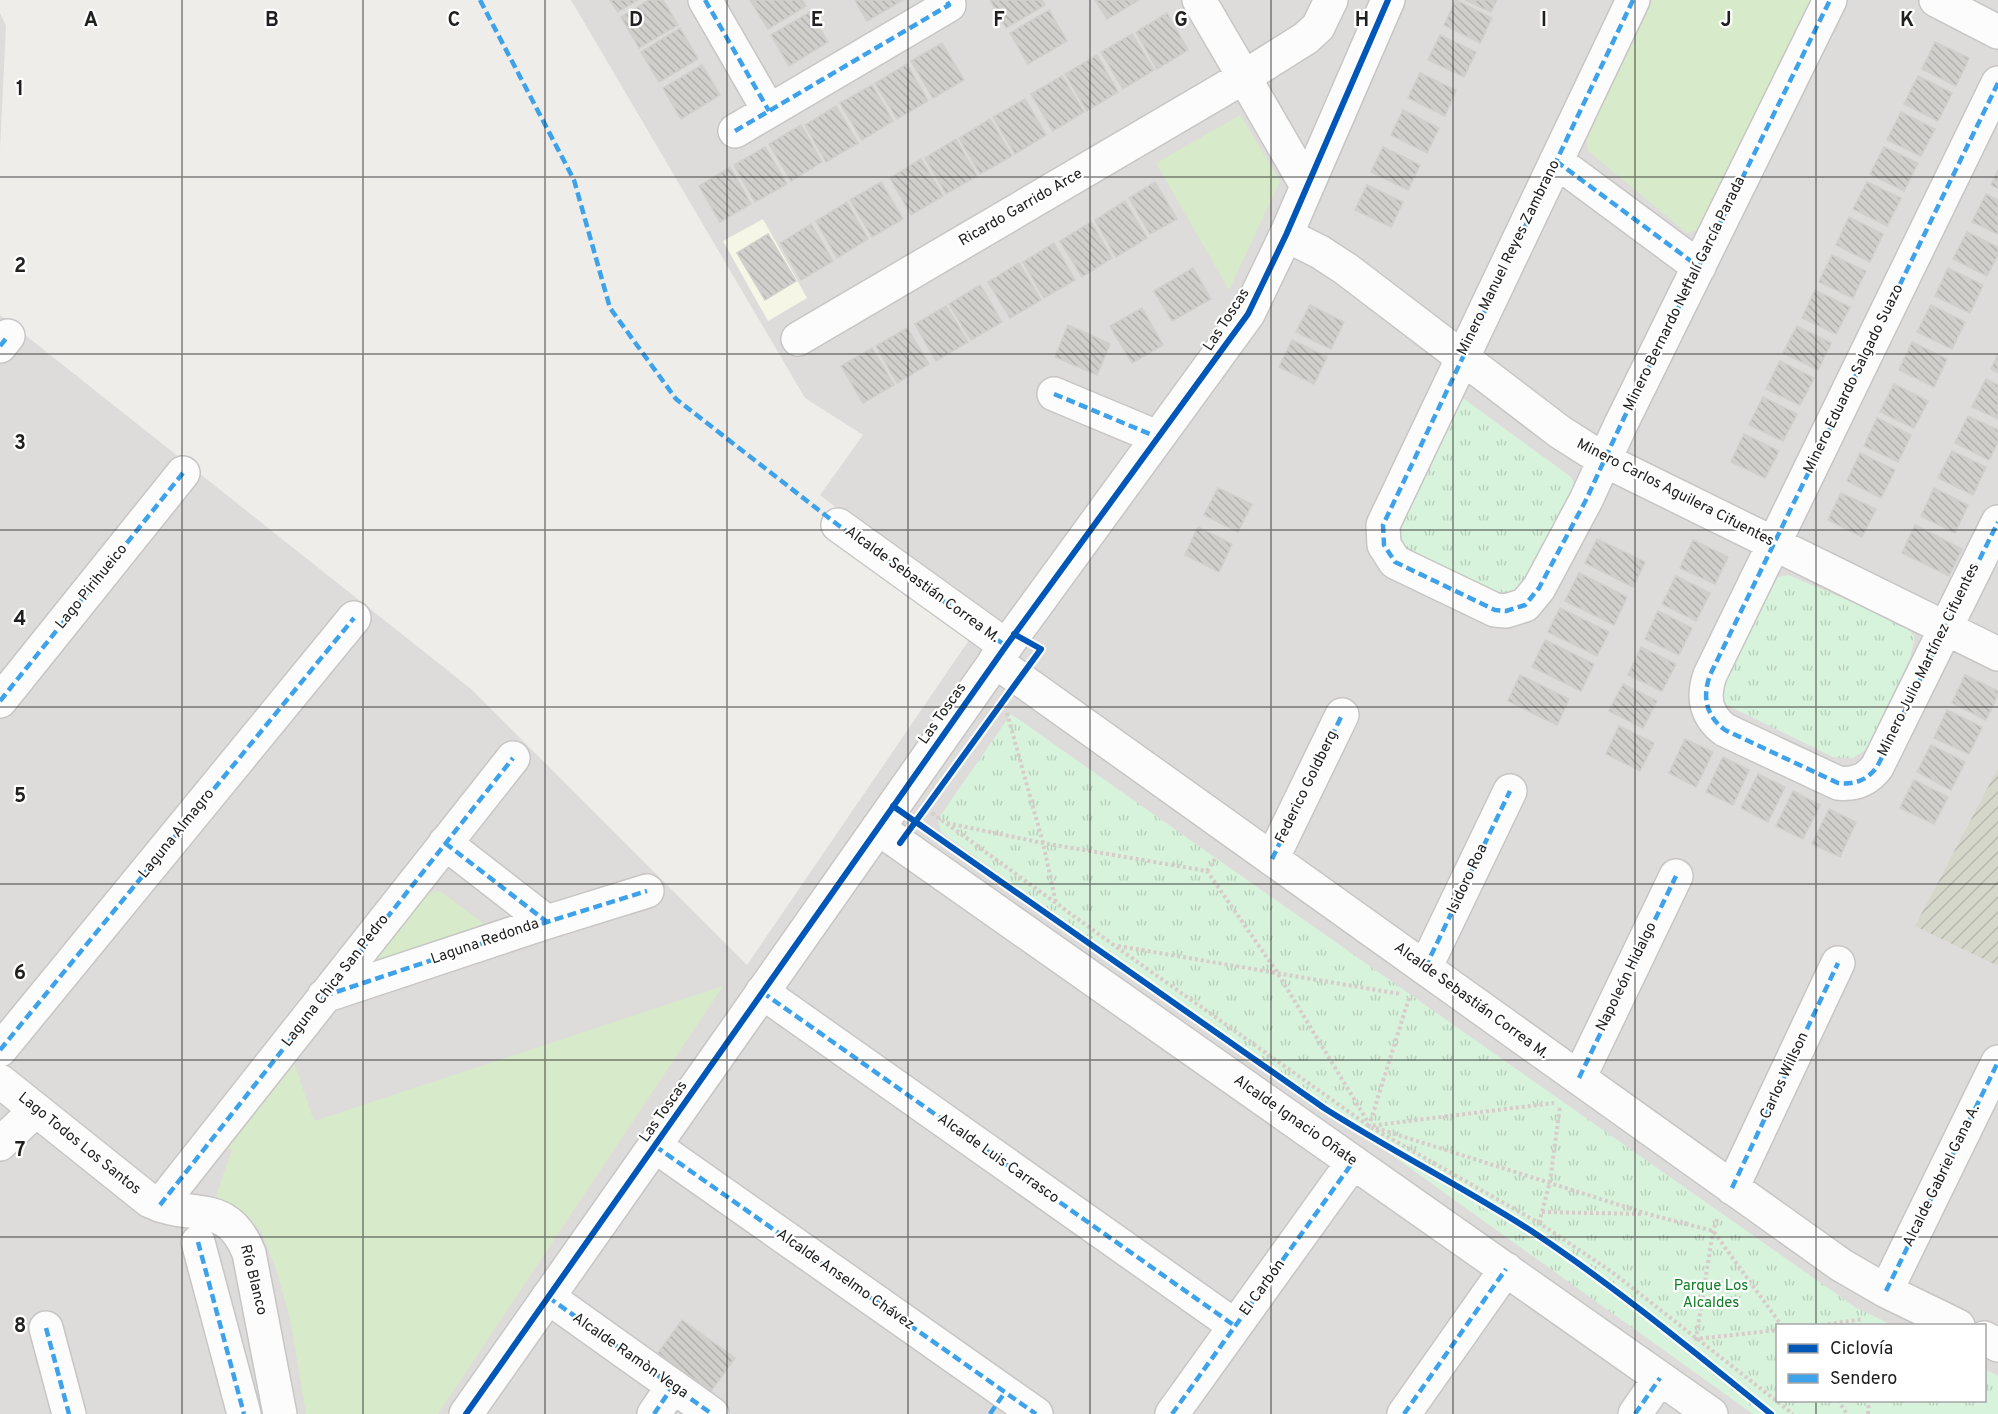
<svg xmlns="http://www.w3.org/2000/svg" width="1998" height="1414" font-family="Overpass,sans-serif">
<style>
.residential{fill:#dddcda;fill-rule:evenodd}
.education{fill:#f5f6e5}
.construction{fill:url(#construction-furrows)}
.grass{fill:#d7eac9}
.park{fill:url(#park-tufts)}
.building{fill:url(#building-back-hatch);stroke:#d1cfcb;stroke-width:1.5}
.lines{fill:none;stroke-linecap:round;stroke-linejoin:round}
.minor-casing{stroke:#c7c6c5;stroke-width:36}
.tertiary-casing{stroke:#c7c6c5;stroke-width:36}
.path{stroke:#d7ccc9;stroke-width:4;stroke-dasharray:3 3;stroke-linecap:butt}
.minor{stroke:#fcfcfc;stroke-width:33}
.tertiary{stroke:#fcfcfc;stroke-width:33}
.quiet{stroke:#3da2ea;stroke-width:4.5;stroke-dasharray:9 4.5;stroke-linecap:butt}
.cycleway-casing{stroke:#fff;stroke-width:10}
.cycleway{stroke:#0057b8;stroke-width:6}
.grid{fill:none;stroke:#202020;stroke-width:1.5;stroke-opacity:0.55}
.labels{text-anchor:middle;dominant-baseline:central;stroke-width:4.5;stroke-linejoin:round;paint-order:stroke}
.street-label{font-size:15px;fill:#202020;stroke:#fff}
.park-label{font-size:15px;fill:#107d26;stroke:#fff}
.grid-label{font-size:20px;text-anchor:middle;font-weight:bold;fill:#202020;stroke:#fff;stroke-width:4.5;stroke-linejoin:round;paint-order:stroke}
</style>
<defs>
<pattern id="construction-furrows" width="10" height="10" patternUnits="userSpaceOnUse" patternTransform="scale(1.5)"><rect width="10" height="10" fill="#d6d7cb"/><path d="M-1 1l2-2M0 10L10 0M9 11l2-2" fill="none" stroke="#b7b8ae"/></pattern>
<pattern id="park-tufts" width="24" height="20" patternUnits="userSpaceOnUse" patternTransform="scale(1.5)"><rect width="24" height="20" fill="#d8f3dc"/><path d="M3 7l-1-3M5 7V3M7 7l1-3M15 17l-1-3M17 17v-4M19 17l1-3" fill="none" stroke="#b9d0bc"/></pattern>
<pattern id="building-back-hatch" width="6" height="6" patternUnits="userSpaceOnUse" patternTransform="scale(1.5)"><rect width="6" height="6" fill="#d1cfcc"/><path d="M-1 5l2 2M0 0l6 6M5-1l2 2" fill="none" stroke="#b3b1af"/></pattern>
</defs>
<rect width="100%" height="100%" fill="#eeede9"/>
<path class="residential" d="M571,0h1427v1414h-1998v-1099l471,374 276,276 235,-344 -162,-126 43,-60 -58,-37zM1778,1326h206v74h-206z
M0,13l6,13 -6,123z"/>
<path class="education" d="M763,219l44,79 -39,23 -45,-80z"/>
<path class="construction" d="M1998,768v198l-83,-40z"/>
<path class="grass" d="M1652,0h164l-113,229 -16,4 -99,-82 -2,-16z
M1240,115l40,66 -51,109 -73,-127z
M440,891l47,35 -121,42 59,-75z
M723,986l-285,428h-132l-16,-95 -14,-50 -15,-38 -24,-21 -22,-11 17,-50 -14,1 73,-96 23,67z"/>
<path class="park" d="M1460,396l111,81 7,14 -43,87 -26,23 -109,-51 -4,-26z
M1788,575l116,49 11,13 -5,21 -43,91 -14,9 -20,-1 -110,-54 -2,-23 52,-102z
M1011,714l844,593 37,18 -114,1v74h206l1,-31 13,7v38h-245l-812,-582 -3,-13z"/>
<path class="building" d="M610,0h28l-20,12z
M649,0h14l15,25 -39,23 -18,-31z
M750,0h52l4,6 -38,23z
M855,0h48l-36,21z
M990,0h52l3,5 -39,23z
M1095,0h44l-32,19z
M1456,0l36,18 -12,25 -36,-18z
M1465,0h32l-6,12z
M1049,10l18,31 -39,23 -18,-31z
M810,12l18,30 -39,24 -18,-31z
M1167,13l21,37 -31,19 -21,-37z
M680,28l18,31 -39,23 -18,-30z
M1132,34l22,36 -31,19 -22,-37z
M1440,35l36,17 -12,25 -36,-17z
M1935,42l34,16 -13,28 -34,-17z
M942,43l22,37 -31,18 -22,-37z
M1097,55l21,37 -31,19 -22,-37z
M907,64l21,37 -31,18 -22,-36z
M702,65l18,30 -39,24 -18,-31z
M1420,73l36,17 -11,26 -37,-18z
M1062,76l22,36 -31,19 -22,-37z
M1918,76l34,17 -14,28 -34,-17z
M872,85l21,36 -31,19 -22,-37z
M1025,99l21,36 -31,19 -22,-37z
M836,106l22,37 -32,19 -21,-37z
M1403,110l36,18 -12,25 -36,-18z
M1901,112l34,17 -14,27 -34,-16z
M990,119l22,37 -32,18 -21,-36z
M801,125l21,37 -31,19 -22,-37z
M956,139l21,37 -31,18 -21,-36z
M765,147l22,37 -32,18 -21,-37z
M1383,147l37,18 -12,25 -37,-18z
M1884,147l34,16 -14,28 -34,-17z
M921,159l22,37 -32,19 -21,-37z
M730,167l21,37 -31,18 -21,-36z
M1998,170v19l-7,-4z
M881,182l22,37 -31,18 -22,-37z
M1155,182l22,37 -27,15 -21,-36z
M1867,182l34,16 -14,28 -34,-17z
M1367,185l36,17 -12,25 -36,-17z
M1986,194l12,6v34l-26,-12z
M1125,201l22,37 -31,19 -21,-37z
M847,202l21,37 -31,19 -21,-37z
M1849,217l34,17 -13,28 -34,-17z
M1091,222l21,36 -30,19 -22,-36z
M811,224l22,37 -32,19 -21,-37z
M1967,232l31,15v8l-11,21 -34,-17z
M768,234l28,47 -31,19 -28,-47z
M1054,243l21,37 -31,18 -21,-36z
M1832,255l34,16 -13,27 -34,-16z
M1019,263l22,37 -31,18 -22,-36z
M1193,268l18,31 -39,22 -18,-30z
M1948,268l35,17 -13,28 -35,-17z
M980,285l22,37 -31,18 -22,-36z
M1815,290l35,17 -14,27 -34,-16z
M1310,305l34,17 -13,27 -35,-17z
M1931,305l34,17 -13,27 -35,-17z
M946,306l22,36 -32,19 -21,-37z
M1142,308l21,37 -31,18 -22,-37z
M1068,325l42,19 -13,31 -42,-18z
M1797,326l34,17 -13,27 -35,-17z
M907,328l22,36 -32,19 -21,-37z
M1292,340l35,17 -13,27 -35,-17z
M1912,342l35,17 -13,28 -35,-17z
M872,348l22,37 -31,18 -22,-37z
M1998,354v19l-7,-4z
M1780,361l34,17 -14,27 -34,-16z
M1986,379l12,6v34l-26,-12z
M1894,384l34,17 -14,27 -34,-16z
M1763,397l34,17 -14,27 -34,-16z
M1968,416l30,14v12l-9,18 -34,-17z
M1877,418l34,17 -13,27 -34,-16z
M1744,434l35,17 -14,27 -34,-16z
M1952,451l34,16 -13,28 -35,-17z
M1860,453l35,17 -14,28 -34,-17z
M1218,488l34,16 -14,28 -34,-17z
M1934,488l34,17 -13,28 -34,-17z
M1841,493l35,16 -14,28 -34,-17z
M1915,525l47,24 -13,27 -47,-23z
M1198,527l34,17 -13,28 -34,-17z
M1597,539l48,23 -12,25 -48,-24z
M1693,540l35,17 -13,27 -35,-16z
M1579,573l48,24 -13,28 -49,-24z
M1676,576l34,17 -14,28 -34,-17z
M1560,608l49,24 -12,24 -49,-24z
M1658,611l34,17 -13,27 -34,-16z
M1545,640l49,24 -13,27 -49,-24z
M1641,647l35,17 -14,27 -34,-16z
M1520,675l49,24 -12,26 -49,-24z
M1965,675l33,16v4l-12,25 -34,-17z
M1623,684l34,17 -14,27 -34,-17z
M1947,710l35,17 -13,27 -35,-16z
M1619,726l35,17 -14,28 -34,-17z
M1685,739l28,13 -17,35 -27,-14z
M1931,745l34,17 -14,28 -34,-18z
M1723,757l26,13 -16,35 -27,-13z
M1758,774l27,13 -17,35 -27,-14z
M1914,780l34,17 -14,27 -34,-16z
M1793,791l27,14 -17,34 -27,-13z
M1829,809l27,13 -16,35 -28,-13z
M682,1320l53,38 -24,33 -53,-38z"/>
<g class="lines">
<g class="minor-casing">
<path id="minor" d="M705,0l64,111
M1633,0l-250,525 1,20 11,17 100,48 11,1 19,-6 14,-17 47,-88 35,-76 209,-424
M1936,0l62,32
M1998,83l-288,592c-8,22 -4,41 15,55l113,53c17,2 29,-3 39,-16l121,-245
M735,131l214,-126 -3,-5
M1556,161l143,106
M1286,235l34,17 26,17 214,163 44,28 394,194
M798,339l446,-262 -45,-77
M0,346l8,-10
M1054,394l103,43
M838,525l168,121
M995,661l846,604 45,26 72,35
M0,701l183,-228
M878,828l833,586
M445,843l102,79
M1272,859l70,-144
M1425,968l85,-177
M762,992l473,334
M324,996l223,-74 100,-31
M0,1050l354,-432
M1579,1078l97,-202
M0,1144l36,-34
M655,1146l381,268
M1732,1188l106,-225
M160,1205l353,-447
M198,1242l46,172
M1886,1291l112,-229
M548,1297l164,117
M46,1328l23,86
M1984,1338l14,7
M654,1414l19,-28
M1172,1414l181,-252
M1404,1414l102,-145
M1635,1414l25,-36"/>
</g>
<g class="tertiary-casing">
<path id="tertiary" d="M1307,186l-63,-109 62,-39 12,-11 13,-27
M0,1081l150,120c41,20 77,-4 99,52l31,161
M466,1414l540,-768 242,-332 38,-79 102,-235"/>
</g>
<path class="path" d="M1007,713l36,130 13,60
M932,813l183,133 254,180 170,97 73,49 181,142
M947,823l96,20 164,28 70,101 91,150
M1207,871l8,-12
M1118,946l282,48
M1409,998l-40,128 185,-23
M1376,1128l272,86 65,17 69,95
M1542,1212l101,2
M1717,1219l-4,12 -17,108 82,-9
M1539,1223l11,-41 10,-76
M1816,1326l47,-7
M1838,1400l9,14
M1868,1414l1,-14"/>
<use href="#minor" class="minor"/>
<use href="#tertiary" class="tertiary"/>
<path class="quiet" d="M480,0l94,180 36,128 66,91 162,126 168,121
M705,0l64,111
M1633,0l-250,525 1,20 11,17 100,48 11,1 19,-6 14,-17 47,-88 35,-76 209,-424
M1998,83l-288,592c-8,22 -4,41 15,55l113,53c17,2 29,-3 39,-16l121,-245
M735,131l214,-126 -3,-5
M1556,161l143,106
M0,346l8,-10
M1054,394l103,43
M0,701l183,-228
M445,843l102,79
M1272,859l70,-144
M1425,968l85,-177
M762,992l473,334
M324,996l223,-74 100,-31
M0,1050l354,-432
M1579,1078l97,-202
M655,1146l381,268
M1732,1188l106,-225
M160,1205l353,-447
M198,1242l46,172
M1886,1291l112,-229
M548,1297l164,117
M46,1328l23,86
M654,1414l19,-28
M990,1414l15,-22
M1172,1414l181,-252
M1404,1414l102,-145
M1635,1414l25,-36"/>
<g class="cycleway-casing">
<path id="cycleway" d="M893,806l431,302c69,44 143,81 212,126 82,55 158,118 235,180
M900,843l141,-194 -27,-15
M466,1414l540,-768 242,-332 38,-79 102,-235"/>
</g>
<use href="#cycleway" class="cycleway"/>
</g>
<path class="grid" d="M182,0v1414M363,0v1414M545,0v1414M727,0v1414M908,0v1414M1090,0v1414M1271,0v1414M1453,0v1414M1635,0v1414M1816,0v1326M0,177h1998M0,354h1998M0,530h1998M0,707h1998M0,884h1998M0,1060h1998M0,1237h1998M1816,1400v14"/>
<g class="labels">
<g class="street-label">
<text transform="translate(1021 208) rotate(-30)">Ricardo Garrido Arce</text>
<text transform="translate(1509 258) rotate(-64)">Minero Manuel Reyes Zambrano</text>
<text transform="translate(1685 294) rotate(-64)">Minero Bernardo Neftalí García Parada</text>
<text transform="translate(1227 320) rotate(-57)">Las Toscas</text>
<text transform="translate(1854 379) rotate(-64)">Minero Eduardo Salgado Suazo</text>
<text transform="translate(1675 493) rotate(27)">Minero Carlos Aguilera Cifuentes</text>
<text transform="translate(922 585) rotate(36)">Alcalde Sebastián Correa M.</text>
<text transform="translate(92 587) rotate(-51)">Lago Pirihueico</text>
<text transform="translate(1929 660) rotate(-64)">Minero Julio Martínez Cifuentes</text>
<text transform="translate(943 714) rotate(-55)">Las Toscas</text>
<text transform="translate(1307 787) rotate(-64)">Federico Goldberg</text>
<text transform="translate(177 834) rotate(-51)">Laguna Almagro</text>
<text transform="translate(1468 879) rotate(-65)">Isidoro Roa</text>
<text transform="translate(485 942) rotate(-19)">Laguna Redonda</text>
<text transform="translate(1627 977) rotate(-64)">Napoleón Hidalgo</text>
<text transform="translate(336 981) rotate(-52)">Laguna Chica San Pedro</text>
<text transform="translate(1471 1001) rotate(36)">Alcalde Sebastián Correa M.</text>
<text transform="translate(1785 1076) rotate(-65)">Carlos Willson</text>
<text transform="translate(664 1112) rotate(-55)">Las Toscas</text>
<text transform="translate(1295 1121) rotate(35)">Alcalde Ignacio Oñate</text>
<text transform="translate(79 1144) rotate(39)">Lago Todos Los Santos</text>
<text transform="translate(998 1159) rotate(35)">Alcalde Luis Carrasco</text>
<text transform="translate(1942 1176) rotate(-64)">Alcalde Gabriel Gana A.</text>
<text transform="translate(253 1280) rotate(76)">Río Blanco</text>
<text transform="translate(845 1280) rotate(35)">Alcalde Anselmo Chávez</text>
<text transform="translate(1263 1288) rotate(-54)">El Carbón</text>
<text transform="translate(630 1356) rotate(35)">Alcalde Ramòn Vega</text>
</g>
<g class="park-label">
<text x="1711" y="1286">Parque Los<tspan x="1711" dy="17">Alcaldes</tspan></text>
</g>
</g>
<g class="grid-label">
<text x="91" y="26">A</text>
<text x="272" y="26">B</text>
<text x="454" y="26">C</text>
<text x="636" y="26">D</text>
<text x="817" y="26">E</text>
<text x="999" y="26">F</text>
<text x="1181" y="26">G</text>
<text x="1362" y="26">H</text>
<text x="1544" y="26">I</text>
<text x="1726" y="26">J</text>
<text x="1907" y="26">K</text>
<text x="20" y="95">1</text>
<text x="20" y="272">2</text>
<text x="20" y="449">3</text>
<text x="20" y="625">4</text>
<text x="20" y="802">5</text>
<text x="20" y="979">6</text>
<text x="20" y="1156">7</text>
<text x="20" y="1332">8</text>
</g>
<rect x="1776" y="1324" width="210" height="78" fill="#ffffff" stroke="#a6a6a6" stroke-width="1.5"/>
<rect x="1788" y="1344" width="30" height="9" fill="#0057b8" stroke="#a6a6a6" stroke-width="1.5"/>
<text x="1830" y="1354" font-size="18" fill="#202020">Ciclovía</text>
<rect x="1788" y="1374" width="30" height="9" fill="#3da2ea" stroke="#a6a6a6" stroke-width="1.5"/>
<text x="1830" y="1384" font-size="18" fill="#202020">Sendero</text>
</svg>
